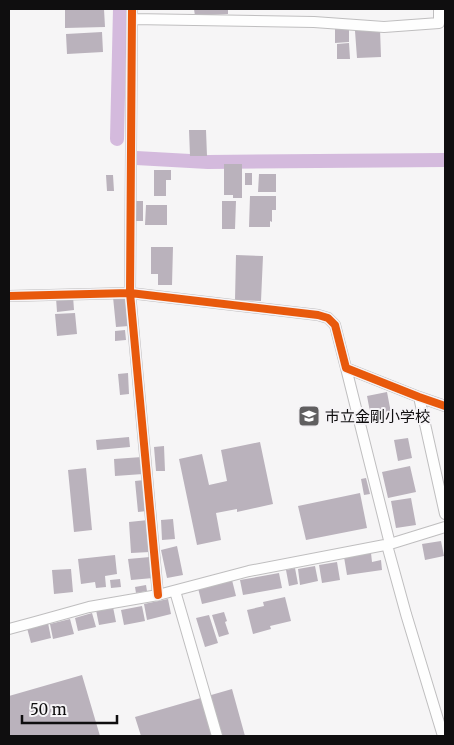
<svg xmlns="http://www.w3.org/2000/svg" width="454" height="745" font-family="Merriweather,'Noto Sans JP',serif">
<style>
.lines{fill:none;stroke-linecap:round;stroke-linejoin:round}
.canal{stroke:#d4badd;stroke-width:14}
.building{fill:#bab2bc}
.minor-casing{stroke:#bfbebf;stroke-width:12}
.minor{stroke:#fefefe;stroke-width:10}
.cycleway-casing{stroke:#f6f4f7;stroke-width:11}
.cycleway{stroke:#e8590c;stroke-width:8}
.labels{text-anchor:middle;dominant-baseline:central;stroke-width:4;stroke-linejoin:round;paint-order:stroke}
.poi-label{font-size:15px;fill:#0f0e0f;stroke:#f6f4f7;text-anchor:start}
</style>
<rect width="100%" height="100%" fill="#f6f5f6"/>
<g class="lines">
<path class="canal" d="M117,139l3,-130
M136,158l72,4 237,-2"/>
</g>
<path class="building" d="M65,9h39l1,18 -40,1z
M194,9h34v5l-33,2z
M349,28v14l-14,1v-14z
M380,29l1,28 -24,1 -2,-27z
M102,32l1,20 -36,2 -1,-20z
M349,43l1,16h-13v-15z
M189,130h17l1,26h-17z
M224,164h18v34h-9v-3h-9z
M154,170h17v10h-5v16h-12z
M245,173h7v12h-7z
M259,174h17v18h-18z
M106,175h7l1,16h-7z
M250,196h26v14h-4v12l-2,-1v6h-21z
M132,201h11v20h-11z
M222,201h14l-1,28h-13z
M146,205h21v20h-22z
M151,247h22l-1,38h-14v-11h-7z
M236,255l27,1 -2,45 -26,-1z
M73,296l1,14 -17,2 -1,-14z
M127,296l2,30 -13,1 -3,-30z
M75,313l2,21 -20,2 -2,-22z
M125,330l1,10 -11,1v-10z
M128,373l1,21 -9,1 -2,-21z
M387,392l4,21 -20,4 -4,-21z
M129,437l1,10 -33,3 -1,-10z
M408,438l4,20 -14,3 -4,-21z
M260,442l13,62 -36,8v-3l-21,4 5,27 -24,5 -18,-86 23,-5 7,31 18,-4 -6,-31z
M164,446l1,25h-9l-2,-24z
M142,457l1,17 -28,2 -1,-17z
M410,466l6,26 -28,6 -6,-26z
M86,468l6,62 -18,2 -6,-62z
M366,478l4,16 -6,1 -3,-16z
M144,480l3,31 -9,1 -3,-31z
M360,493l7,35 -61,12 -8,-34z
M411,498l5,27 -20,3 -5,-27z
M173,519l2,20 -13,1 -1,-20z
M148,520l2,32 -19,1 -2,-31z
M441,541l3,15 -19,4 -3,-16z
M177,546l6,29 -16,3 -6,-28z
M371,553l1,9 9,-2 1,10 -35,5 -3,-18z
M115,555l2,19 -12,2 1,11 -10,1 -1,-6 -14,2 -3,-25z
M150,557l3,21 -22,2 -3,-21z
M337,562l3,18 -18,3 -3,-18z
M315,566l3,15 -18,4 -2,-16z
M295,568l3,16 -9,2 -3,-16z
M71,569l2,23 -19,2 -2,-24z
M279,573l3,15 -39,7 -3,-15z
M120,579l1,8 -10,1 -1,-8z
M232,580l4,16 -34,8 -4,-16z
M146,585l1,6 -11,2 -1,-6z
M285,597l6,24 -21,5 1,3 -18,5 -6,-24 17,-4 -1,-4z
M168,599l3,15 -24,6 -3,-16z
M142,606l3,15 -21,4 -3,-15z
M113,607l3,15 -17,3 -3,-15z
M224,612l3,9 -2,1 4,12 -10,3 -7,-22z
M92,613l4,14 -18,4 -3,-13z
M209,615l9,28 -13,4 -9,-29z
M70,619l4,15 -21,5 -3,-15z
M48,623l3,15 -20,5 -4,-15z
M82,675l18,61h-91v-40z
M232,689l13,47h-104l-6,-19z"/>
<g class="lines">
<g class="minor-casing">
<path id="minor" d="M132,9l-2,284 28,302
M132,19l182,3 70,5 55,-4v-14
M9,296l121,-3 188,22 10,3 7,7 11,43 73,29 26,9
M346,368l44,176
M419,397l26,117
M387,545l19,69 37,122
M175,591l42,145
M9,629l26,-7 54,-15 69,-12 91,-24 141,-27 55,-17"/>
</g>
<use href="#minor" class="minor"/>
<g class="cycleway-casing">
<path id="cycleway" d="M132,9l-2,284 28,302
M9,296l121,-3 188,22 10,3 7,7 11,43 73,29 26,9"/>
</g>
<use href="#cycleway" class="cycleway"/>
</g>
<defs>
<g id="school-square" transform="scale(1.125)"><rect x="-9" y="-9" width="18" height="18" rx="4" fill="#605f60" stroke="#f6f4f7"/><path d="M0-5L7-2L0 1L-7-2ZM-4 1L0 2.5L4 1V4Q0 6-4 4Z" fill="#fff"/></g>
</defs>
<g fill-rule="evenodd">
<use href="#school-square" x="309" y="416"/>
</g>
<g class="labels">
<g class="poi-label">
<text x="325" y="416">市立金剛小学校</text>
</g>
</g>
<rect width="454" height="745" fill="none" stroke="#0f0e0f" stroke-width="20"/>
<path d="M22 715v8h95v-8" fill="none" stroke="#0f0e0f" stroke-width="2.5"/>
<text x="30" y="715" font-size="15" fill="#0f0e0f" stroke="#f6f4f7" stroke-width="4" paint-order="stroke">50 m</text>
</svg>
